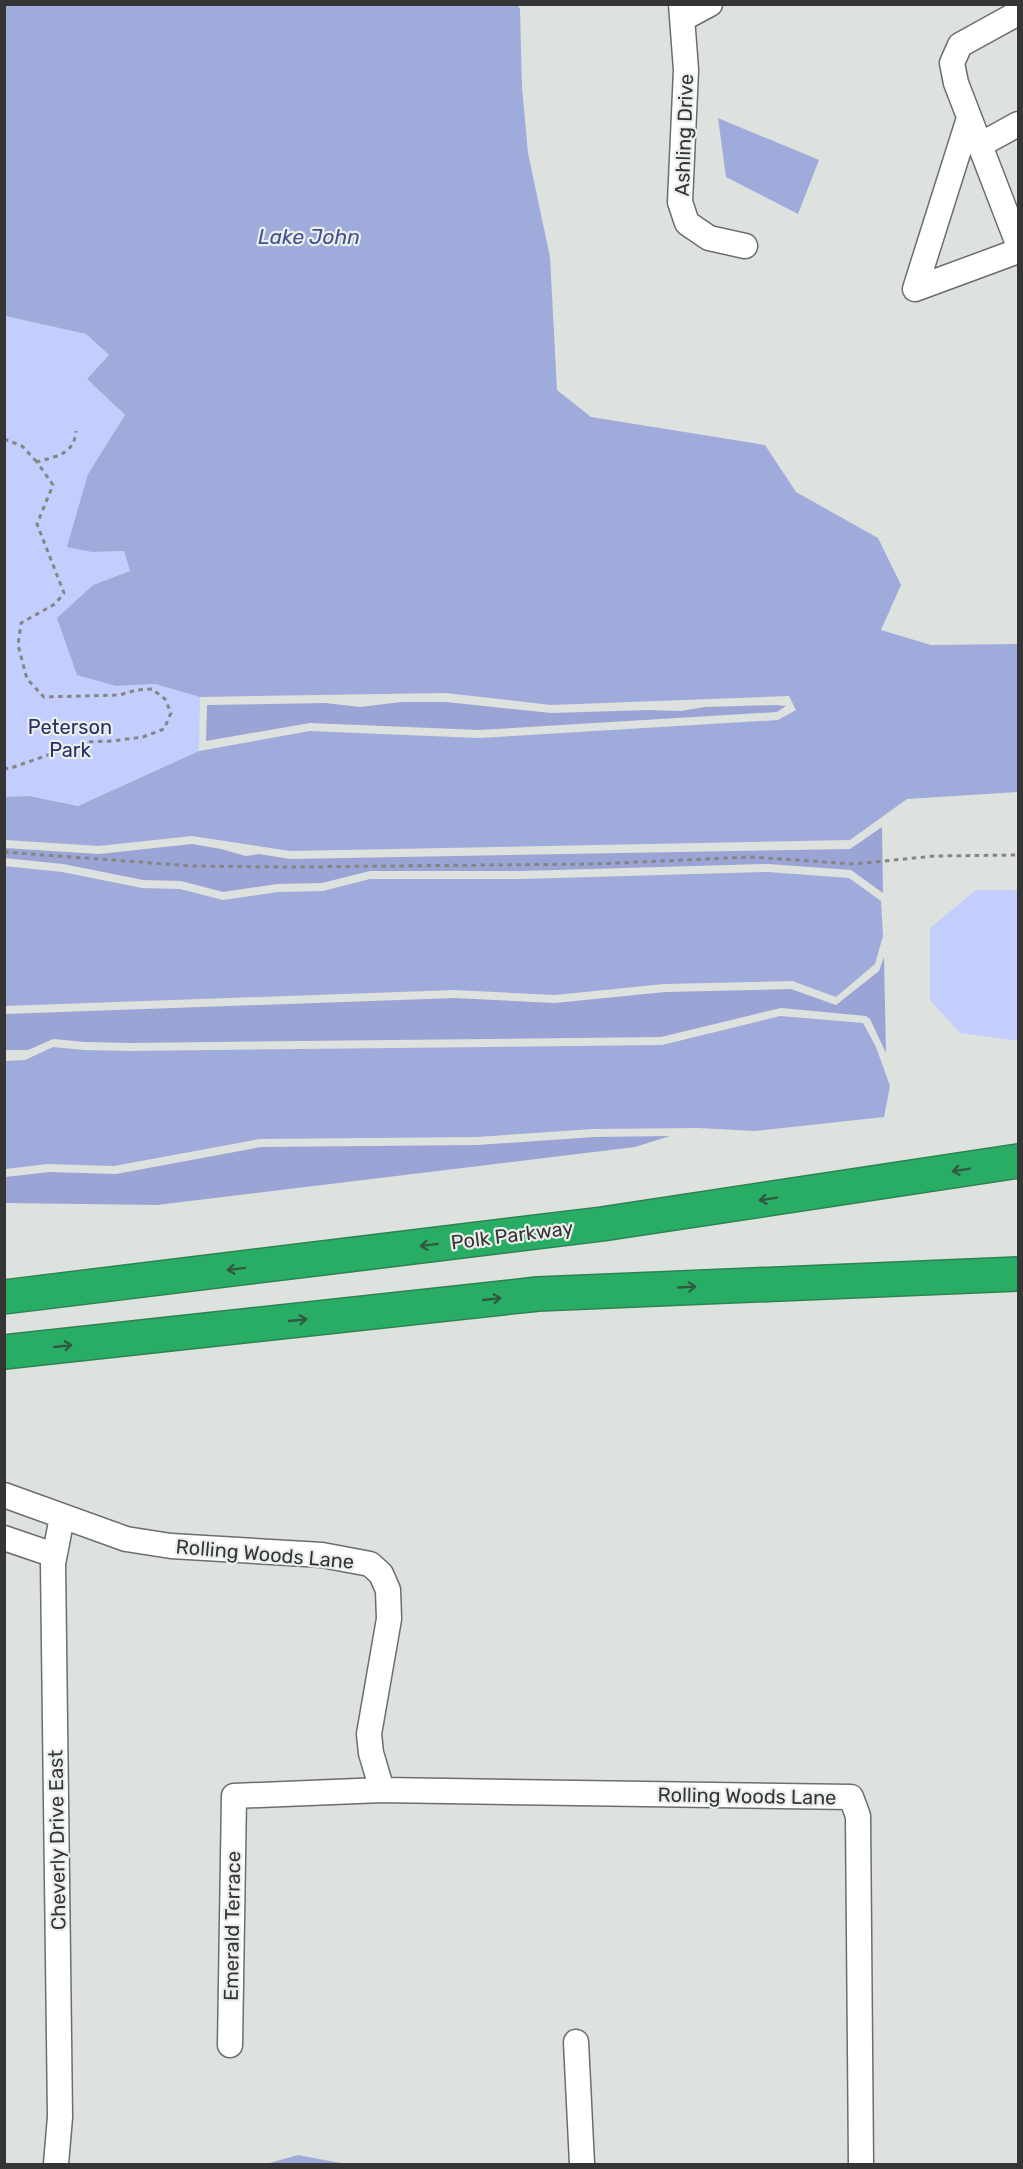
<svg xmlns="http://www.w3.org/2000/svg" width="1023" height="2169" font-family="Rubik,sans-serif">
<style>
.green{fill:#c3cefe}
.forest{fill:#9aa5d5}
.water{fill:#9fabdb}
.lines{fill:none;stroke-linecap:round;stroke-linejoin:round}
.minor-casing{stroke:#6b6e6c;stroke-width:27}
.highway-casing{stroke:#2d8353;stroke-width:36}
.path{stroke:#848684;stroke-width:3;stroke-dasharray:4.5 4.5;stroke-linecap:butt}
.minor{stroke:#fff;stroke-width:24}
.highway{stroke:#29ad64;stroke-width:33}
.oneway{stroke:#315942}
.labels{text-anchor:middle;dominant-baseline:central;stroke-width:4.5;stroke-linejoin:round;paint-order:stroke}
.street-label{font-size:20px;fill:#343534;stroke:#ebefec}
.park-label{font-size:20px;fill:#28306a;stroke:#ebefec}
.water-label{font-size:21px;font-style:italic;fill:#45508d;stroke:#ebefec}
</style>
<rect width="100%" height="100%" fill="#dee2df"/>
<path class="green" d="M5,316l81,18 23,21 -22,24 38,36 -37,59 4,78 32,-1 6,20 -37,14 23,101 39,-2 45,13 -1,54 -121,55 -49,-10 -24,1z
M976,890h42v151l-58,-8 -30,-33v-72z"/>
<path class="forest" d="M401,702h45l105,11 98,-3 31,1 25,-4 71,-2 10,1 -9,6 -298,18 -169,-7 -104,18 1,-36 118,-2 35,4z
M882,827l1,66 -32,-23 -83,-6 -246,7h-152l-48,12 -45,1 -54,8 -42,-11 -38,-1 -80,-16 -59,-6 1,-10 94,6 93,-10 29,5 25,7 13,-2 31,5 560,-10z
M884,957l2,96 -16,-34 -4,-3 -85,-8 -120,29 -531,6 -45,-1 -32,-3 -25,11h-23v-36l449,-16 101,5 110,-11 126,-3 45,16 43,-34z
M670,1136l-35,11 -478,58 -152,-2v-26l44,-5 67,2 145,-27 216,-2 117,-8z"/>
<path class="water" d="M5,4l512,1 3,4 2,78 6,66 22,104 7,133 34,27 174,28 31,47 82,46 23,47 -20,45 50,15 87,-1v148l-111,7 -57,41 -560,11 -98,-15 -93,10 -94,-6v-43l24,-1 49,10 121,-55 111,-20 169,7 299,-18 18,-10 -7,-14 -238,9 -105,-12 -246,4 -45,-13 -39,2 -39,-11 -20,-57 36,-33 37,-14 -6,-20 -32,1 -25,-5 21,-73 37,-59 -38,-36 22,-24 -23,-21 -81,-18z
M718,118l101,42 -21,54 -72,-37z
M4,866l58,6 80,16 38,1 43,11 55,-8 45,-1 47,-12h152l246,-7 81,6 32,23 2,35 -8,28 -39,33 -44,-16 -128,3 -109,11 -101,-5 -449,16z
M780,1016l83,7 13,24 14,39 -6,31 -129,14 -57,-3 -105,1 -116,8 -217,2 -146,27 -66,-2 -43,5v-108l20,-1 28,-13 31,3 46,1 532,-6z
M298,2155l48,9h2h-82z"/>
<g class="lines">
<g class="minor-casing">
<path id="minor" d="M681,4l5,66 -6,132 7,21 22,15 36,8
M1018,13l-58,32 -8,18 4,20 62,161
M684,18l26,-14
M969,118l-54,171 103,-38
M980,145l38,-21
M4,1495l122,44 45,7 151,9 48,9 11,10 7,16 1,29 -20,115 2,19 11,37
M4,1538l50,17
M576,2042l6,122
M230,2045l4,-249 148,-6 469,7 7,19 3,348
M56,2164l4,-47 -7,-553 9,-47"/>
</g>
<g class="highway-casing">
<path id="highway" d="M4,1297l598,-73 416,-63
M4,1352l534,-58 480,-20"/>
</g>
<path class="path" d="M4,439l18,7 15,16
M4,767l4,2 77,-27 27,-1 31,-4 21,-8 7,-16 -6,-14 -13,-10 -15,1 -18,5 -75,2 -17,-18 -9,-34 3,-22 34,-19 9,-11 -27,-69 16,-39 -16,-23c19,-6 37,-7 39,-31
M4,852l188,14 94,1 308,-3 158,-7 101,7 82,-8 83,-1"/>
<use href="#minor" class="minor"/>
<use href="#highway" class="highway"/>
</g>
<defs><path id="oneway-shaft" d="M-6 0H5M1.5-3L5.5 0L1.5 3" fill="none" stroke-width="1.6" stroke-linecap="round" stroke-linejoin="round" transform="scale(1.5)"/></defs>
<g class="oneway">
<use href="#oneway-shaft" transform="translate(961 1170) rotate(171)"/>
<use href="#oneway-shaft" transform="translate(768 1199) rotate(171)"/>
<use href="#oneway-shaft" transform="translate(429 1245) rotate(173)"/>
<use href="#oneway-shaft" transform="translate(236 1269) rotate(173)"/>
<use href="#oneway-shaft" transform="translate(687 1287) rotate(-3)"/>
<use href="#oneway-shaft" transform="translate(492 1299) rotate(-6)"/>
<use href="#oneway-shaft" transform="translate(298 1320) rotate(-6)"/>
<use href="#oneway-shaft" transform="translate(63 1346) rotate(-6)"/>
</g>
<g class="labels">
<g class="street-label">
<text transform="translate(684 135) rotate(-88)">Ashling Drive</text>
<text transform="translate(512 1235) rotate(-7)">Polk Parkway</text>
<text transform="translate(265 1554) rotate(5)">Rolling Woods Lane</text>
<text transform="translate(747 1796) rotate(1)">Rolling Woods Lane</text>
<text transform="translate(57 1840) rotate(-91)">Cheverly Drive East</text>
<text transform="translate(232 1926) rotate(-89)">Emerald Terrace</text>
</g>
<g class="park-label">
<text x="70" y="727">Peterson<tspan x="70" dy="23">Park</tspan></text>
</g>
<g class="water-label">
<text x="309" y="236">Lake John</text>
</g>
</g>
<rect width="1023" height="2169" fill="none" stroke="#343534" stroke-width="12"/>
</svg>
